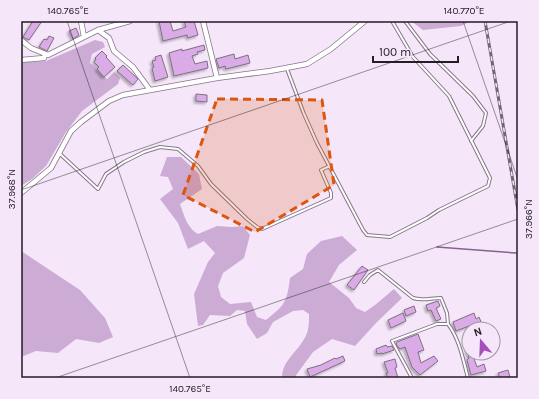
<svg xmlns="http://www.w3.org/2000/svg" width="539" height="399" font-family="Karla,sans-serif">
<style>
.green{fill:#ccabd5}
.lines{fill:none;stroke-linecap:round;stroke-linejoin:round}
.stream{stroke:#84648d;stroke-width:1.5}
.building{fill:#daabe6;stroke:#7d7081;filter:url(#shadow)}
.service-casing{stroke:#857888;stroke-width:4}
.minor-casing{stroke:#857888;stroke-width:6}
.service{stroke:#fff;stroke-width:2}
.minor{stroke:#fff;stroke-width:4.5}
.rail-casing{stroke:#6f6671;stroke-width:3}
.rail{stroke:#f5e6f9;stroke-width:1.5;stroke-dasharray:4.5;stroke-linecap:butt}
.marked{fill:#de560d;fill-opacity:0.2;stroke:#de560d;stroke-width:3;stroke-dasharray:8 5;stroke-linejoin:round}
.ticks{fill:none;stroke:#231d24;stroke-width:1;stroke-opacity:0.45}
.neatline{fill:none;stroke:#231d24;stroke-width:1.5}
.ticks-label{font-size:10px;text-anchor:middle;fill:#231d24}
</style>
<defs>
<filter id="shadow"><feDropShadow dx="-2" dy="2" stdDeviation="1" flood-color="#0004"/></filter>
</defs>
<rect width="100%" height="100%" fill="#f5e6f9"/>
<path class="green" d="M411,21h60l-10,5 -38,4z
M95,40l8,2 2,5 -13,7 -2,9 17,16 7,-7 6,6 -2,6 -36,27 -16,21 -20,34 -14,13 -11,7v-124l25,-1z
M167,157h14l18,17 3,15 -22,15c4,11 7,24 18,30l19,-8 15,1 11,-1 7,9 -6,23 -21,15 -5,13 3,11 9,7 21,-2 6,15 9,3c19,-15 21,-18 24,-42l13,-9 4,-15 14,-13 21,-5 15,14 -18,15 -10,17 20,16 7,10 9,4 10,-7 19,-16 8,9 -26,25 -21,23 -23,-7 -19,13 -19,26h-12c0,-19 19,-28 25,-45 2,-5 2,-13 2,-19l-6,-4 -10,1 -20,11 -6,11 -10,6 -10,-15 -2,-13 -8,-1 -7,6 -20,-1 -7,10 -5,1 -4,-32 14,-32 7,-9 -11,-12 -16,8 -10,-26 -18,-24 13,-10 -5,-12 -8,-1z
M21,251l59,39 25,28 8,19 -14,6 -23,-4 -18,14 -22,-2 -15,6z"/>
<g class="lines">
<path class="stream" d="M437,247l79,6"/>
</g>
<path class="building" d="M33,21h9l-13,19 -6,-3z
M159,21h11l3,10 13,-4 -2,-6h10l4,14 -10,3 -1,-3 -24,6z
M76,28l3,7 -6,4 -4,-8z
M49,36l5,2 -7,13 -8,-4 5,-8 3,1z
M204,45l1,5 -8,2 1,2 -6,2 3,8 12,-3 1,7 -34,8 -5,-23 13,-4v2z
M102,51l5,5 -1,1 9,10 -11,10 -7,-8 2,-2 -5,-5 2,-3 -1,-1z
M234,54l1,5 13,-4 2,8 -24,6 -1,-3 -6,2 -3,-9z
M161,55l7,22 -13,4 -3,-13 2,-1 -2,-6 4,-1 -1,-3z
M123,65l15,14 -5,6 -16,-14z
M196,94l11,1v7l-11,-1z
M362,266l6,4 -14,20 -7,-5z
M438,301l2,5 -4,2 5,11 -5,2 -5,-11 -3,1 -2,-6z
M414,306l2,6 -10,4 -2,-6z
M403,313l3,8 -15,7 -3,-8z
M474,313l2,6 3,-2 3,7 -10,5h-2l-1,-3 -13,5 -3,-9z
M418,334l6,16 -6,2 3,11 13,-7 4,5 -18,14 -8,-8 -7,-20 -5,2 -4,-5 1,-2z
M386,345l1,2 5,-1 2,4 -12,4v-1l-5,1 -1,-5z
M469,349v4h3l5,14 7,-3 2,7 -15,4 -4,-15 2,-2 -2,-8z
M343,356l2,5 -35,16 -3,-8 14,-4 14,-7 1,1z
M395,359l2,8 -2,1 3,10h-10l-2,-5h2l-4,-11z
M508,370l2,7 -10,1 -2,-5z"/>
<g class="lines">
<g class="service-casing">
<path id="service" d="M405,21l25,33 43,42 13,17 -3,13 -12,15
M287,69l17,45 13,29 46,87 4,5 23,2 37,-19 12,-8 49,-24 2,-8 -41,-82 -36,-39 -21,-36
M59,153l39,36 8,-15 18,-12 20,-10 16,-5 18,2 20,17 13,18 36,35 10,8 5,2 69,-31v-5l-10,-23 9,-4
M364,282l6,-7 8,-5 35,28c9,3 18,0 28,0l6,15 1,11
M412,378l-20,-37 45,-17h11c12,16 15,36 20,54"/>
</g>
<g class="minor-casing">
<path id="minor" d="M81,21l3,16
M203,21l14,57
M98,30l11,8 5,13 19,16 17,23
M21,40l10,8 17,7 50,-25 32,-9
M21,60l23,-2 1,-4
M21,193l30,-25 20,-37 10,-9 28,-21 14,-6 94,-17 53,-7 37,-7 24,-15 34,-28"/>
</g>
<use href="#service" class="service"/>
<use href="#minor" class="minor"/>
<g class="rail-casing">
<path id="rail" d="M485,21l33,189"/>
</g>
<use href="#rail" class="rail"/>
</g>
<path class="marked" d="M217,99l105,1 12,85 -79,47 -72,-37z"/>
<path class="ticks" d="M67,21l123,357M463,21l55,159M21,190l490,-169M55,378l463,-159"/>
<rect width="539" height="399" fill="none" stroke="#f5e6f9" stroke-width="44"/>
<g transform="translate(481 341) rotate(341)"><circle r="19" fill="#f5e6f9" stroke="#a196a4"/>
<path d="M0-3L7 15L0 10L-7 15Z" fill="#a64ebb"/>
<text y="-6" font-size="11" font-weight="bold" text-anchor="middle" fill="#231d24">N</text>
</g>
<path d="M373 56v6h85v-6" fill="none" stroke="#231d24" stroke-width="2"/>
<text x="379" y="56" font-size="12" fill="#231d24" stroke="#f5e6f9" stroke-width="3" paint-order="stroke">100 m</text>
<rect x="22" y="22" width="495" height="355" class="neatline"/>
<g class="ticks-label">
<text x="68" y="14">140.765°E</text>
<text x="464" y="14">140.770°E</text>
<text transform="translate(11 189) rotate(-90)" y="4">37.968°N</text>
<text transform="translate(528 219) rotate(-90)" y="4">37.966°N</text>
<text x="190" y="392">140.765°E</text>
</g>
</svg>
